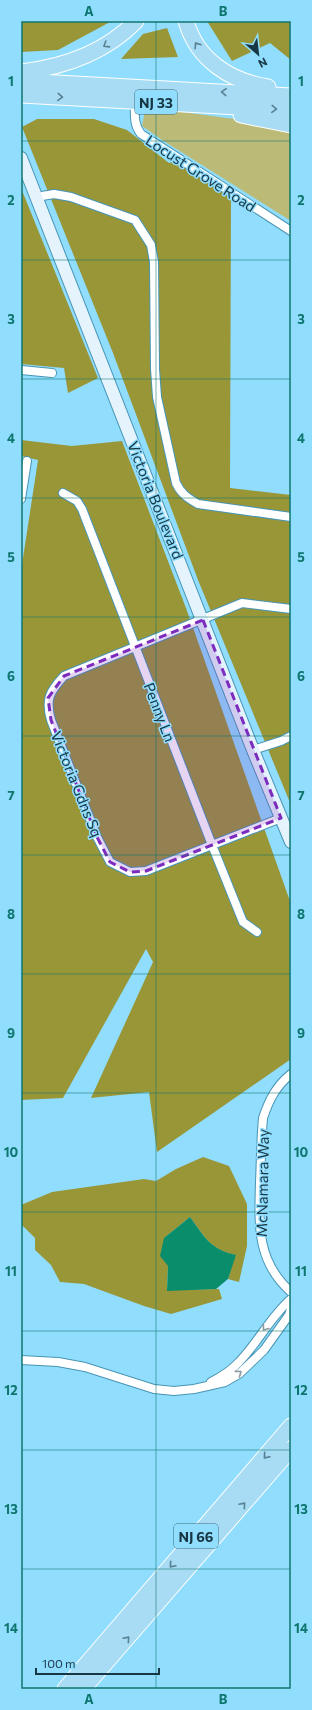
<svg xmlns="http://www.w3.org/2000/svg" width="312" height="1710" font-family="Commissioner,sans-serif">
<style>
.green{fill:#bbba77}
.forest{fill:#999638}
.water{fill:#0a8d6a}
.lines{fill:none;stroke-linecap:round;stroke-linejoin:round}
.street-casing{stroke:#4895b4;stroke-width:10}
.secondary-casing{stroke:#4895b4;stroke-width:14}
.highway-casing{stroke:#fff;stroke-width:17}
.street{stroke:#fff;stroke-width:8}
.secondary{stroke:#e5f4fc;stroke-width:12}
.highway{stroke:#a7dcf4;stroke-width:15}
.oneway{stroke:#588193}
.oneway2{stroke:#8b9ba2}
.marked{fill:#7b2cbf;fill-opacity:0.2;stroke:#7b2cbf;stroke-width:3;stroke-dasharray:8 5;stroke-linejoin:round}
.grid{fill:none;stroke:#0f766e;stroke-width:1;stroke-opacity:0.55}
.labels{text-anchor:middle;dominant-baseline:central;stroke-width:3;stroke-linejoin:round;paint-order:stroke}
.shield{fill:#90ddfe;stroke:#3b697c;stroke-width:1}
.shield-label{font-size:14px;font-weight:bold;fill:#173744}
.street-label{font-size:15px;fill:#173744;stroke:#90ddfe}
.neatline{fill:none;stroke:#0f766e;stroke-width:1.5}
.grid-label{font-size:13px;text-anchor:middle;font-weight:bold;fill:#0f766e}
</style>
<rect width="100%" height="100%" fill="#90ddfe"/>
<path class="green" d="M145,111l37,1 68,9 41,10v90l-129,-81 -20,-14z"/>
<path class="forest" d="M21,21h91l-54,29 -37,2z
M207,21h84v39l-21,-17 -38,18z
M167,28l11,29 -57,2 22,-25z
M37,119h57l33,11 42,33 11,-4 51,33 -1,296 61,7v310l-93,-225 -85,-227 -91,-226z
M21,188l77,190 -30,15 -4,-25 -43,-4z
M21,440l51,6 50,-5 64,167 105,296v155l-134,93 -8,-60 -58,6 62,-136 -7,-13 -83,149 -42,2v-529l17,-111 -17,-4z
M203,1157l26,9 18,38v42l-8,36 -11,-3 7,-24c-26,-6 -30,-18 -45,-38l-26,21 4,28 -1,24 52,-1 3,10 -51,15 -27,-8 -60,-22 -24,-2 -9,-17 -16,-15v-12l-14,-14v-19l31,-13 92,-13 12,2 20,-12z"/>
<path class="water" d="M190,1217c15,20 19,32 46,38l-8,24 -12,10 -49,2 1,-25 -8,-10 4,-18z"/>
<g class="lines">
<g class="street-casing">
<path id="street" d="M135,101c0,12 -2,23 6,33l150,97
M36,197l18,-3 17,3 64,23 16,25 3,17 1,107 2,28 19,86c5,11 12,15 22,21l93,13
M21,370l31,3
M63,493l14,8 5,8 130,336 31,77 14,10
M21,499l6,-38
M253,750l28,-9 10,-5
M281,818l-135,53 -16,1 -20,-10 -13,-25 -46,-117c-6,-21 -1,-29 13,-44l178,-73 49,6
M291,1074c-15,12 -22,26 -28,44 -2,21 -2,43 -3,64 -1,42 -4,79 31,110
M21,1360l37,2 27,5 69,22 20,2 20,-2 31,-7 14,-8 25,-24 25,-35 2,-6
M211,1382c10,-5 20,-11 28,-20 19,-19 31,-45 52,-63"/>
</g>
<g class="secondary-casing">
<path id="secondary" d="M21,158l232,592 38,92"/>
</g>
<g class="highway-casing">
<path id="highway" d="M186,21c11,39 44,60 82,66
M21,72c43,-5 85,-20 115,-51
M21,81l270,15
M21,95l270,15
M241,115l50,10
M65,1689l226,-263
M83,1689l208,-240"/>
</g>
<use href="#street" class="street"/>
<use href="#secondary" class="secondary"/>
<use href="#highway" class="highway"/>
</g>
<defs><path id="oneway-chevron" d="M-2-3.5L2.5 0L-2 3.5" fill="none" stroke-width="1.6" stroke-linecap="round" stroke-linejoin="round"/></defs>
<g class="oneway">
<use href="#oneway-chevron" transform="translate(106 45) rotate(148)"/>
<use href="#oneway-chevron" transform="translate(197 45) rotate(-123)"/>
<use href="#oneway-chevron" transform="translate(224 92) rotate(-177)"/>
<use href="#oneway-chevron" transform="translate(60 97) rotate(3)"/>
<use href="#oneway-chevron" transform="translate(274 109) rotate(3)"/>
<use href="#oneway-chevron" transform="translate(266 1456) rotate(131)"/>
<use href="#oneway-chevron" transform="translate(243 1505) rotate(-49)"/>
<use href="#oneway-chevron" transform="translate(172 1565) rotate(131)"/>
<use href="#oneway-chevron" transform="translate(127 1639) rotate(-49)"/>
</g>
<g class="oneway2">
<use href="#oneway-chevron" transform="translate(265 1328) rotate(127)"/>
<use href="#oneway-chevron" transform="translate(239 1373) rotate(-36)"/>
</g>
<path class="marked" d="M203,620l78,198 -135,53 -16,1 -20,-10 -13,-25 -46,-117 -3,-22 16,-22z"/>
<path class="grid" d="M156,21v1668M21,141h270M21,260h270M21,379h270M21,498h270M21,617h270M21,736h270M21,855h270M21,974h270M21,1093h270M21,1212h270M21,1331h270M21,1450h270M21,1569h270"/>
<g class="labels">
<g class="shield">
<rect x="135" y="90" width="42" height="24" rx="3"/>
<rect x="174" y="1524" width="44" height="24" rx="3"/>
</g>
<g class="shield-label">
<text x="156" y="102">NJ 33</text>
<text x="196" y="1536">NJ 66</text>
</g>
<g class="street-label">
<text transform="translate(201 173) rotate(33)">Locust Grove Road</text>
<text transform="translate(156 500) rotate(68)">Victoria Boulevard</text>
<text transform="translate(160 712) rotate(69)">Penny Ln</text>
<text transform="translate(77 784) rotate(68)">Victoria Gdns Sq</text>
<text transform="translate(262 1183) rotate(-89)">McNamara Way</text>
</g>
</g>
<rect width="312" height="1710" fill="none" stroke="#90ddfe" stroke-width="44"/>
<g transform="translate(258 54) rotate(152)" stroke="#90ddfe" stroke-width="3" paint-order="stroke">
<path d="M0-3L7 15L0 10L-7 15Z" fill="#173744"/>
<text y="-6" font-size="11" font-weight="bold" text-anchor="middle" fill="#173744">N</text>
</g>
<path d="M36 1668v6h123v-6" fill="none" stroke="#173744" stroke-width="2"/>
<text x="42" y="1668" font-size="12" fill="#173744" stroke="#90ddfe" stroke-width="3" paint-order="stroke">100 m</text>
<rect x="22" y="22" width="268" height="1666" class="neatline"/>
<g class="grid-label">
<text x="89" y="16">A</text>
<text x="223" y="16">B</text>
<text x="11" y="86">1</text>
<text x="301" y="86">1</text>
<text x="11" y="205">2</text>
<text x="301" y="205">2</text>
<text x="11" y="324">3</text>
<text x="301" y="324">3</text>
<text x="11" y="443">4</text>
<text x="301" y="443">4</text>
<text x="11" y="562">5</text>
<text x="301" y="562">5</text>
<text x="11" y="681">6</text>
<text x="301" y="681">6</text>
<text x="11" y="800">7</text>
<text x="301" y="800">7</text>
<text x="11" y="919">8</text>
<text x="301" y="919">8</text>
<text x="11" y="1038">9</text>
<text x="301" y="1038">9</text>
<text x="11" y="1157">10</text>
<text x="301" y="1157">10</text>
<text x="11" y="1276">11</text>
<text x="301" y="1276">11</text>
<text x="11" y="1395">12</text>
<text x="301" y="1395">12</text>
<text x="11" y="1514">13</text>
<text x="301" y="1514">13</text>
<text x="11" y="1633">14</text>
<text x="301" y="1633">14</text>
<text x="89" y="1704">A</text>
<text x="223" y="1704">B</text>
</g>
</svg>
